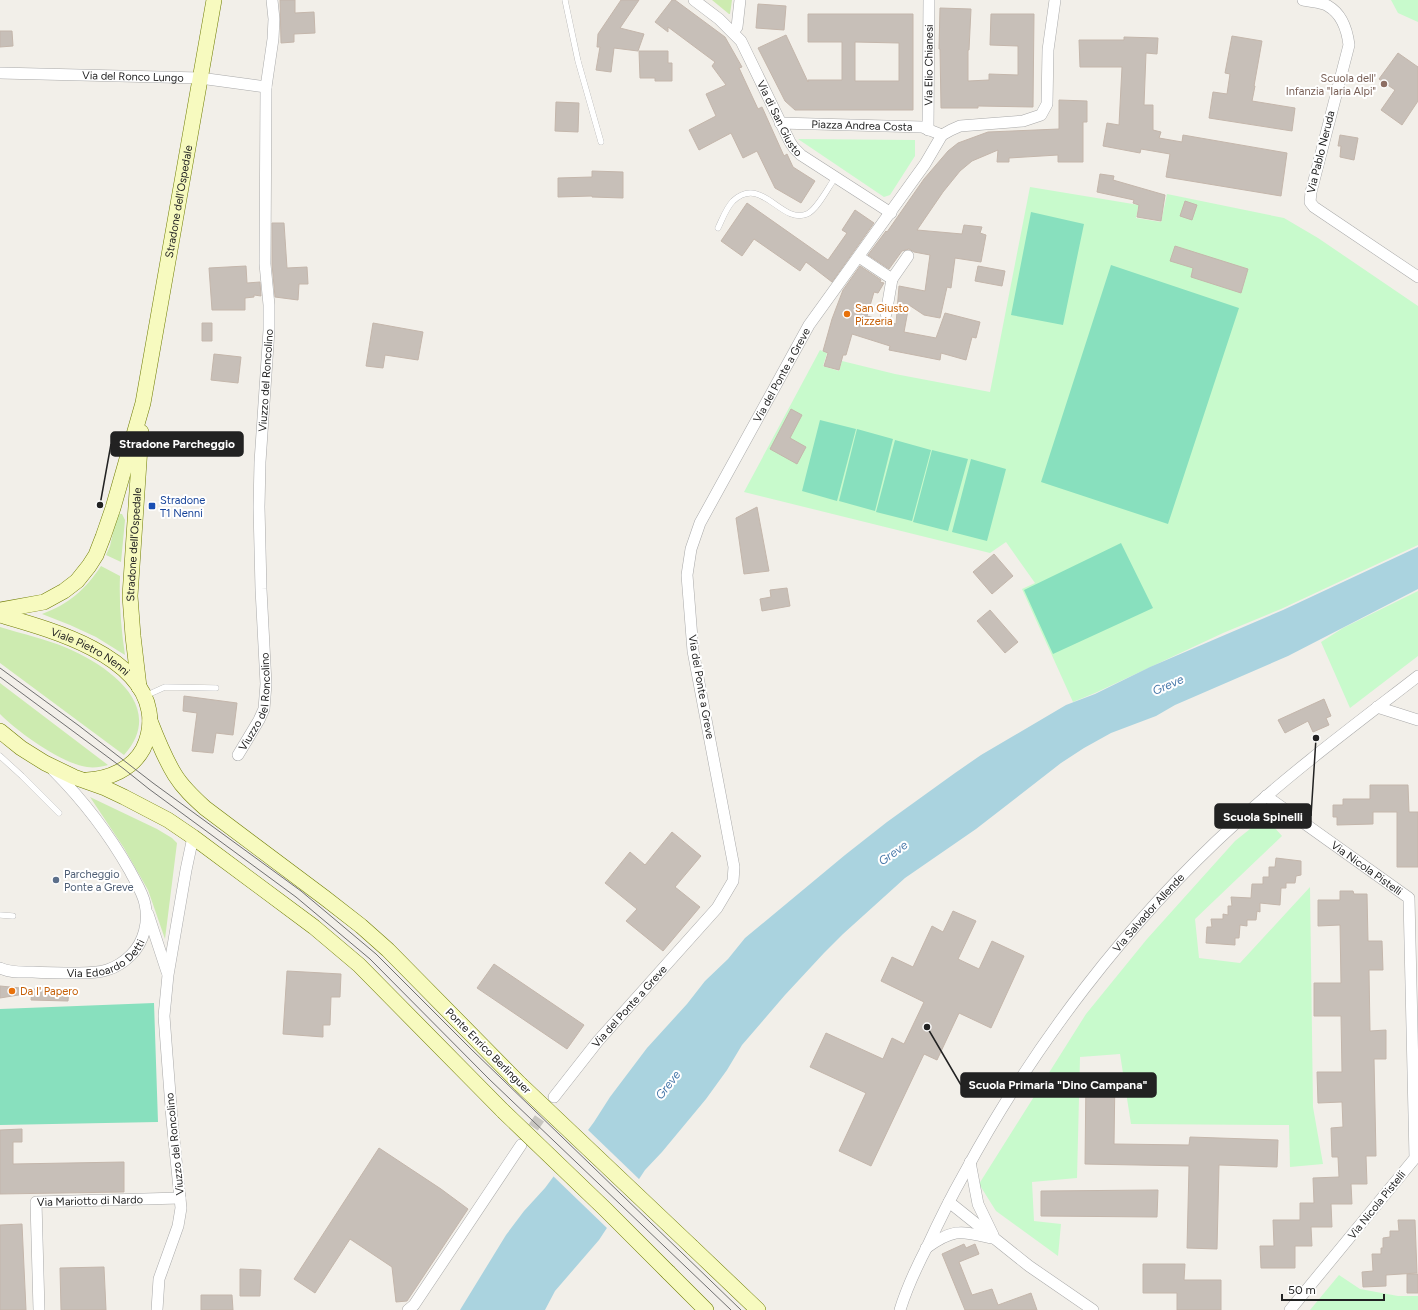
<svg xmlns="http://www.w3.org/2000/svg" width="1418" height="1310" font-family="Figtree,sans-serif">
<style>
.grass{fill:#cdebb0}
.park{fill:#c8facc}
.pitch{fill:#88e0be}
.water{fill:#aad3df}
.pier{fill:#f2efe9}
.building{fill:#c7bfb8;stroke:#c4b6ab;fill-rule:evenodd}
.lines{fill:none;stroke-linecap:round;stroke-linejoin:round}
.street-tunnel{stroke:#c8c6c1;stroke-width:11;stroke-dasharray:11 5.5;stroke-linecap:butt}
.lane-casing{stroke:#a9a9a9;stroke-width:6}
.street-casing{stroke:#a9a9a9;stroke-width:12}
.secondary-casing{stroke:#707d05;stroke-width:16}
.lane{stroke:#fff;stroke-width:5.5}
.street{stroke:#fff;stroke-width:11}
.secondary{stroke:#f7fabf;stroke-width:15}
.tram{stroke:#707070;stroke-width:1}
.secondary-bridge-casing{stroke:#707d05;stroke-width:16;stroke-linecap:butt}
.secondary-bridge{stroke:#f7fabf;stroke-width:15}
.education-dot{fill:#8d6e63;stroke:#fff;stroke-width:1.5}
.food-dot{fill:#e8710a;stroke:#fff;stroke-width:1.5}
.transit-dot{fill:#1a4fb4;stroke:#fff;stroke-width:1.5}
.service-dot{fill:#5c6f8a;stroke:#fff;stroke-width:1.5}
.labels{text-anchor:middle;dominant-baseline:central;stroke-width:4;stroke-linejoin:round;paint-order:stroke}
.street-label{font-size:11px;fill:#222;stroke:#fff}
.education-label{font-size:11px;fill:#785e54;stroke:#fff;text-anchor:end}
.food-label{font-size:11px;fill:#c56008;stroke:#fff;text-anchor:start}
.transit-label{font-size:11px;fill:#164399;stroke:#fff;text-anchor:start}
.service-label{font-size:11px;fill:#4e5e75;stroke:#fff;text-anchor:start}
.water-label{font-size:12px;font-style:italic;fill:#4a7aab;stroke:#fff}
.leader{fill:none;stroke:#222;stroke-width:1.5}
.callout-dot{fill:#222;stroke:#fff;stroke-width:1.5}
.callout{fill:#222;stroke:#222;stroke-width:1.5}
.callout-label{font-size:12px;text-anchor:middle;font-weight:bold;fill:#fff}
</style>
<rect width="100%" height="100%" fill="#f2efe9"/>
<path class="grass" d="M712,0h20l-2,14h-1z
M118,514h4l3,6 -4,42 -15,-7 4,-9 6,-27z
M101,566l19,10c-1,26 1,52 5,79l-29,-18 -26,-12 -28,-11c27,-10 43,-24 59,-48z
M0,627c22,7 46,12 67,21 42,18 100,59 57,107l-124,-92z
M0,683l108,82c-7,2 -14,3 -21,2 -26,-4 -68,-34 -87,-53z
M90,797l67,32 15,9 5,5 -12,96 -17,-49 -24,-42z"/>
<path class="park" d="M1391,0h27v22l-20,-9z
M798,139l117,1v16l-25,39 -6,2z
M1030,187l109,18 -3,13 25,4 6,-28 117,24 34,20 100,68v239l-137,64 -58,24 -128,60 -22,9 -51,-113 13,-6 -29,-41 -16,11 -246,-61 76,-142 7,3 -4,13 16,5 3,-10 53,13 95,18z
M1418,591v65l-68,52 -29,-66 22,-14z
M1265,817l17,19 -87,83 4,39 41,5 70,-76 3,220 10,57 -33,3 -1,-42 -158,-1 -11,-70 -40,3 -3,121 -45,4 2,39 27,3 -3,32 -62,-45 -17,-27 107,-170 61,-75 88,-98z
M1339,1275l21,14 38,7h20v14h-108z"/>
<path class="pitch" d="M1031,212l53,12 -21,101 -52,-10z
M1111,265l128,43 -71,216 -127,-42z
M820,420l36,9 -19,72 -35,-10z
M857,429l36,10 -18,72 -36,-10z
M895,440l36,10 -19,71 -36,-9z
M932,450l36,9 -20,72 -35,-9z
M971,459l35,10 -19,72 -35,-9z
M1121,543l32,65 -100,46 -29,-64z
M154,1003l4,119 -158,3v-116z"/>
<path class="water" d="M1418,547v42l-130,67 -113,49 -19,11 -45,17 -27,15 -23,15 -85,66 -71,49 -62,56 -19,19 -39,42 -43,50 -15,25 -21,29 -44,53 -17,18 -46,70 -44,51 -10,19h-85l46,-75 18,-24 21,-23 49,-66 16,-25 37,-49 40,-44 18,-23 23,-22 17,-21 100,-83 42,-33 68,-49 26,-18 85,-50 29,-11 55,-27 133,-57z"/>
<path class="pier" d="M587,1129l53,51 -32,49 -56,-54z"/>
<path class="building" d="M280,0h15v13l19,-1 1,21 -21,1v8l-13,1z
M621,0h18l-19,28 24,6 -6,17 -24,-3 -3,24 -15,-2 4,-23h-3l1,-13z
M672,0h3l50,37 17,30 -3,1 19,41 4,-2 22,49 3,-2 6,13 22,14 -14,22 -26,-15 -18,-37 -14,7 -12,-25 -32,17 -10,-20 27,-14 -10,-22 20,-9 -14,-19 3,-4 -47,-35v5l-13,-10z
M758,4l28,2 -2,24 -28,-2z
M940,8l31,1 -2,41h-1v31l21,-1v-6l29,1v-29l-28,-1 1,-31h43l-1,93 -55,-1v2h-37l-1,-59h-1z
M808,14h105v96h-118l-10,-9 -27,-53 28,-13 22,47v-2h34v-38h-34zM855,42l44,1v38h-44z
M0,31h12l1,15 -13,1z
M1232,36l30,5 -8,45h1l-3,15 43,7 -3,23 -83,-13 4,-26 14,2 3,-20 -5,-1z
M1124,37l34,1 -1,16 -11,-1 -2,52h9v25l8,2 -2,6 23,4 1,-7 104,18 -6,43 -115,-19 4,-23 -29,-5 -1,4 -37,-7 4,-23 12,2 3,-58h-42l-1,-27h45z
M639,51h29v12h4v18h-17v-3h-15z
M1398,53l20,14v34l-16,24 -21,-15 14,-20 -16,-11z
M1059,100l28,1v21h-4v40h-25v-7l-49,3v4h-12l1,-12 -26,11 -12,10 -17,21 -26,38 45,4 2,-9 18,2 -2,6 6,2 -5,27 -26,-4 -4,30 -4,-1 -7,31 -16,-3 -15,-10 -5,27 32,6 9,-25 35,9 -4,16 -4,-1 -6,23 -25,-7 -1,7 -51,-10 1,-4 -38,-12 -6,21h-3l-4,15 -15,-4 4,-13 -5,-2 9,-32 11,-29 17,-24 21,14 -1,2 4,1 -6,10 -4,-1 -7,24 29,8 3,-38 26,5 5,-36 -16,-3 -5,-3 -7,2 -13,18 -21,-14 18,-24 1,1 37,-53 24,-28 10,-8 30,-11 71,-3z
M556,102l23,1 -1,29 -23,-1z
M1340,135l18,3 -4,22 -14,-3 1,-11h-3z
M592,171l31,1v26l-31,-1v-1l-34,1v-19l34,-1z
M1100,174l14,2 -1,4 52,15 -4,26 -24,-4 2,-12 -6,-2 1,-3 -37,-8z
M1185,201l12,4 -5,15 -12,-4z
M747,203l81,57 19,-27 -5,-3 13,-20 19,13 -42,59 -26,-20 -6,9 -46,-32 -12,17 -21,-15z
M272,223h12l3,45 20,-1 1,17h-9l-1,16 -23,-3 -3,-33z
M1175,246l73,23 -7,24 -50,-16 2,-9 -23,-7z
M246,266l1,17 13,-1 1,14 -7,-1v2l-9,1v12h-33l-3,-42z
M978,266l27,5 -3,15 -27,-5z
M202,323h10v18h-10z
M373,323l50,9 -5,28 -33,-5 -2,13 -17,-2z
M214,354l27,3 -3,26 -27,-3z
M791,409l11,6 -12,23 16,9 -9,17 -27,-15z
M757,507l12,64 -25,3 -8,-56z
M994,554l19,22 -21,18 -19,-22z
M787,588l3,18 -28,5 -2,-12 11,-2 -1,-7z
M990,610l28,32 -13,11 -28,-32z
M184,696l53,7 -4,32 -17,-2 -3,20 -21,-2 5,-38 -14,-2z
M1324,699l7,17 -5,2 3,7 -16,7 -5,-11 -23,12 -7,-13z
M1370,785h38l1,27h9v55h-21v-55h-24v12l-36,1v-8h-4v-12h10v-6h27z
M672,832l29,24 -26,31 25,20 -37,44 -37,-30 11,-12 -32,-26 25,-31 15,13z
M1276,858l25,3v14l-5,1 -1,7h-9v5h-5l-1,17 -20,-2v9l-3,-1 -1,9h-9v6l-7,-1 -1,13h-4v7l-29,-2 1,-16h5l-1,-8h12v-5l5,1v-9h4l-1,-9 20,1 1,-14h11v-7h6v-10h6z
M1340,891h13l1,3h13l1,47h14l1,29h-14l1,61 16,-1v29h-12l2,97h-10l1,28h-16l1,20h-21l1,23h-21l1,19h-17v22h-34l-1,-22h14l-1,-26h27v-17h14l-1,-25 26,-1 -1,-20h-6l-1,-29 12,-1 -1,-25 -24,1 -1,-31h25l-1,-56h-27v-33h27l-1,-58 -22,1v-26h22z
M953,911l23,10 -18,38 21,10 13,-28 32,15 -33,72 -32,-15 -22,47 -13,-6 -53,112 -32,-15 27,-58 -56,-26 16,-34 57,26 9,-21 12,6 20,-42 -43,-21 11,-24 21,10 19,-41 11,6z
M494,964l90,61 -17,24 -90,-61z
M287,971l54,3 -1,23h-9l-1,28h-7v12l-40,-3z
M0,986l31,3v4l-31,5z
M32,989l37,1 -1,11 -37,-1z
M1086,1075h29l-1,69 75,1 1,-8 88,3 -1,27 -58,-2 -2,84 -30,-1 2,-82 -104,-2z
M22,1129v13h-9v22l111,-2v30l-124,2v-64z
M379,1148l62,41 27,20 -61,92 -11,1 -4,-35 -42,-28 -35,54 -21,-14z
M1158,1190l-1,27 -116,-1v-25z
M1398,1220h17l2,53 -31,2v11l-23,1 -1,-15 11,-1 -1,-17h9v-6h2v-10l7,-1v-6h9z
M22,1224l4,86h-26v-85z
M964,1244l2,4 9,-4 4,10 -20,8 13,33 20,-6 6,16 33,-12 6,17h-72l-23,-56z
M1143,1264h42l-1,16h37v30h-44v-17h-34z
M104,1267l2,43h-45l-1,-42z
M240,1269l21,1 -1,26h-20z
M1407,1274h11v19h-11z
M201,1295h31l1,15h-32z"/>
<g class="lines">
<path class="street-tunnel" d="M524,1141l30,-44"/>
<g class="lane-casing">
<path id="lane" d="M565,0l13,61 23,81
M718,228c4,-8 8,-20 15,-27 29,-27 48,24 74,13 10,-4 22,-28 28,-36
M145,696l20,-9 51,1
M0,756l22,20 37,37
M0,915l13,1"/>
</g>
<g class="street-casing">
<g id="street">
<path id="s1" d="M694,0l25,19 22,22 49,101 4,6 7,7 90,58"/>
<path d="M1303,0c7,2 19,2 25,6 14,8 19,23 21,39l-38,147 -1,10 4,5 104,70"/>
<path d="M733,32l4,-5 3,-27"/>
<path id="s2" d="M0,73l200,5 66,9"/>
<path id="s3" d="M780,123l142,4 20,8"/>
<path id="s4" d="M928,130l1,-130"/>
<path d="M859,257l33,22 16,-23"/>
<path d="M886,314l6,-35"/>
<path d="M1377,707l41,13"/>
<path id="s5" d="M238,755l21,-35 5,-11 2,-25 -5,-95 -2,-82 1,-45 9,-132v-25l-4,-41 1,-177 7,-48 1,-20 -2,-19"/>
<path id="s6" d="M1266,796l143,102 6,260 -125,152"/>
<path d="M148,914l19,58"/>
<path id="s7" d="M0,968c10,5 22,4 33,4 15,1 30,1 46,1 21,0 36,-2 52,-18 13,-13 18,-33 14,-51 -2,-11 -10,-23 -15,-33 -21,-37 -47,-71 -77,-101"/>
<path id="s8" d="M554,1097l44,-56 119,-133 16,-27 1,-14 -41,-216 -6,-76 4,-26 9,-26 109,-198 116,-161 17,-29 9,-5 9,-4 63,-5 18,-6 6,-11 1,-54 7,-50"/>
<path d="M970,1162l8,42 15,31"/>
<path d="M949,1202l80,64 64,44"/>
<path d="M926,1248c28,-20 34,-17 66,-10"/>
<path id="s9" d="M39,1310l-3,-108 144,-4"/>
<path d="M157,1310l2,-31 19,-53 3,-18 -9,-88 -8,-104 4,-41 18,-105 7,-33"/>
<path d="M408,1310l6,-5 107,-160"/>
<path id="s10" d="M900,1310c7,-23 17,-44 28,-65 11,-24 23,-48 36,-71 69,-128 164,-253 272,-351 58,-53 120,-99 182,-147"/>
</g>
</g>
<g class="secondary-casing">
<g id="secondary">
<path id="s11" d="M0,610l44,-8 20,-11 13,-10 12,-15 7,-11 7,-18 10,-29 30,-105 71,-403"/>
<path id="s12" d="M0,615c48,14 139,38 149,96 2,12 0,26 -6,38 -11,20 -34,30 -56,31"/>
<path id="s13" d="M139,687l-6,-51 -3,-40 11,-164"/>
<path d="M150,721c7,18 15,38 25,54 8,13 19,23 30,33l120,90 36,28 27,24 132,134"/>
<path d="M0,731l21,17 24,15 29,14 31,11 19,9 44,23 25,17 121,90 45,38 144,146"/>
<path d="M692,1247l66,63"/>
<path d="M668,1272l38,38"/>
</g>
</g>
<use href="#lane" class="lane"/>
<use href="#street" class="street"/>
<use href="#secondary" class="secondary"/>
<path class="tram" d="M0,668l78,57 75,58 148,108 75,63 96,96 269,260
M0,677l124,92 25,20 147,108 74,62 119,120 242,231"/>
<g class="secondary-bridge-casing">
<path id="secondary-bridge" d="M520,1084l172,163
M503,1111l102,98 63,63"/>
</g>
<use href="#secondary-bridge" class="secondary-bridge"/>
</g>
<circle class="education-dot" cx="1384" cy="84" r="4"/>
<g class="food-dot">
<circle cx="847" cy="314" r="4"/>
<circle cx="12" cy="991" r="4"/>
</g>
<rect class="transit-dot" x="148" y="502" width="8" height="8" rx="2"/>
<circle class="service-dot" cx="56" cy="880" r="4"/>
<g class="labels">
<g class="street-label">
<text stroke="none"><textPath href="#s4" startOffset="65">Via Elio Chianesi</textPath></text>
<text stroke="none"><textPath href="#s2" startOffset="133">Via del Ronco Lungo</textPath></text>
<text stroke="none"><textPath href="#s1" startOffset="149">Via di San Giusto</textPath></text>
<text stroke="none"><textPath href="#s3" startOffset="82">Piazza Andrea Costa</textPath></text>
<text transform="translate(1321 152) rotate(-76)">Via Pablo Neruda</text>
<text stroke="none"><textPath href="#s11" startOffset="480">Stradone dell'Ospedale</textPath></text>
<text stroke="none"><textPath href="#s8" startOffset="814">Via del Ponte a Greve</textPath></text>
<text stroke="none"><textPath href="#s5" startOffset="382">Viuzzo del Roncolino</textPath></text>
<text stroke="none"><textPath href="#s13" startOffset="143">Stradone dell'Ospedale</textPath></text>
<text stroke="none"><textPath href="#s12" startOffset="98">Viale Pietro Nenni</textPath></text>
<text transform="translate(701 687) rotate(80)">Via del Ponte a Greve</text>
<text stroke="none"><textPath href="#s5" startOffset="58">Viuzzo del Roncolino</textPath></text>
<text stroke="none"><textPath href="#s6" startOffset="124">Via Nicola Pistelli</textPath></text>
<text stroke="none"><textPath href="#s10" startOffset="471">Via Salvador Allende</textPath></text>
<text stroke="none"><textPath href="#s7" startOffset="111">Via Edoardo Detti</textPath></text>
<text stroke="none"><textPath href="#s8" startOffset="118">Via del Ponte a Greve</textPath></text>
<text transform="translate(488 1051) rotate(45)">Ponte Enrico Berlinguer</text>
<text transform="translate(175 1144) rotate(-96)">Viuzzo del Roncolino</text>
<text stroke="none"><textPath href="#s9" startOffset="162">Via Mariotto di Nardo</textPath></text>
<text transform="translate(1377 1205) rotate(-51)">Via Nicola Pistelli</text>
</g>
<g class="education-label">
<text x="1376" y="78">Scuola dell'<tspan x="1376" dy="13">Infanzia "Iaria Alpi"</tspan></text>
</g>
<g class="food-label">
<text x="855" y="308">San Giusto<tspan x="855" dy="13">Pizzeria</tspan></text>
<text x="20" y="991">Da I' Papero</text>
</g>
<g class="transit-label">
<text x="160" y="500">Stradone<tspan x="160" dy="13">T1 Nenni</tspan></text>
</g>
<g class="service-label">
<text x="64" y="874">Parcheggio<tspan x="64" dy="13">Ponte a Greve</tspan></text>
</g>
<g class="water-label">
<text transform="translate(1168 685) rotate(-24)">Greve</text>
<text transform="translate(893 853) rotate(-36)">Greve</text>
<text transform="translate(668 1085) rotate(-52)">Greve</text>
</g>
</g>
<path class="leader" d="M100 505L111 444M1316 738L1311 816M927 1027L961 1085"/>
<g class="callout-dot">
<circle cx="100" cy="505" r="4"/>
<circle cx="1316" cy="738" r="4"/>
<circle cx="927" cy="1027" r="4"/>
</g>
<g class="callout">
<rect x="111" y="432" width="132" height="24" rx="4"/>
<rect x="1215" y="804" width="96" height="24" rx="4"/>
<rect x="961" y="1073" width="195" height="24" rx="4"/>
</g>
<g class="callout-label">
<text x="177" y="448">Stradone Parcheggio</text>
<text x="1263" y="821">Scuola Spinelli</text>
<text x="1058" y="1089">Scuola Primaria "Dino Campana"</text>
</g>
<path d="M1282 1294v6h102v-6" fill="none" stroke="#222222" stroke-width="2"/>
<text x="1288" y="1294" font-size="12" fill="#222222" stroke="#ffffff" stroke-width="3" paint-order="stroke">50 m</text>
</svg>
